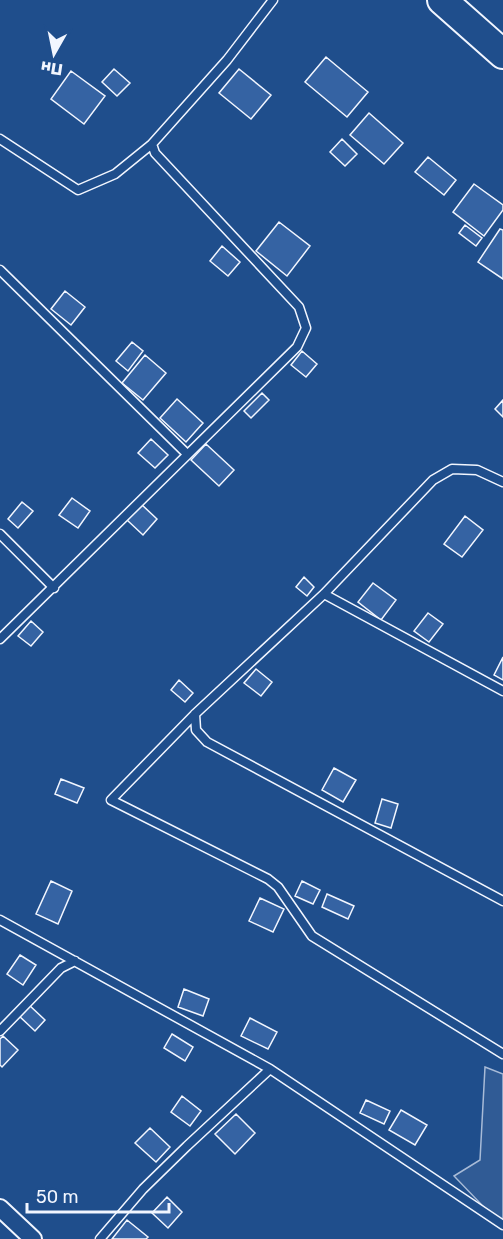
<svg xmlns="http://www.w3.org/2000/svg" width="503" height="1239" font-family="Rubik,sans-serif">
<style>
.built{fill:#305b95;stroke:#a8bbd7;stroke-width:1.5}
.building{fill:#3563a3;stroke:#f2f6ff;stroke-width:1.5}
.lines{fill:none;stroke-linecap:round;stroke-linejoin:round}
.service-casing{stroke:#f2f6ff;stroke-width:11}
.minor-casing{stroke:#f2f6ff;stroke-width:20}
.trunk-casing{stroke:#f2f6ff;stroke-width:32}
.service{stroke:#1f4e8c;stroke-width:8}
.minor{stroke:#1f4e8c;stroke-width:16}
.trunk{stroke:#1f4e8c;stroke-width:28}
</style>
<rect width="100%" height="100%" fill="#1f4e8c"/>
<path class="built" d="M485,1067l18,7v153l-49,-51 26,-16z"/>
<path class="building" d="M326,57l42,35 -21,25 -42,-35z
M114,69l16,14 -13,13 -15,-14z
M239,69l32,26 -20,24 -32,-26z
M71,71l34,25 -21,28 -33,-25z
M369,113l34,30 -19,21 -34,-29z
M342,139l15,15 -12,12 -15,-14z
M428,157l28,23 -12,15 -29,-23z
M474,184l29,21v5l-19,26 -31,-24z
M279,222l31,24 -23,30 -31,-25z
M465,225l17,13 -6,8 -17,-13z
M500,229l3,1v49l-25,-17z
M222,246l18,16 -12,14 -18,-15z
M65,291l20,16 -14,18 -20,-16z
M132,342l11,9 -15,20 -12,-10z
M302,351l15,13 -11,13 -15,-12z
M145,355l21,18 -23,27 -21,-17z
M262,393l7,7 -18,18 -7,-7z
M177,399l26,24 -17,19 -26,-24z
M503,400v17l-8,-8z
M151,439l17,16 -13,13 -17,-15z
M206,444l28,26 -15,16 -28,-26z
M72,498l18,13 -12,17 -19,-13z
M22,502l11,9 -15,17 -10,-9z
M141,504l16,15 -14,16 -16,-15z
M465,516l18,14 -21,27 -18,-13z
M304,577l10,10 -7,9 -11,-9z
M373,583l23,17 -15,20 -23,-18z
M428,613l15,11 -14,18 -15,-11z
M31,621l12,11 -12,14 -13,-10z
M503,657v23l-9,-5z
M256,669l16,13 -11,14 -17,-13z
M179,680l14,13 -8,9 -14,-12z
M334,768l22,12 -13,22 -21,-12z
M61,779l23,9 -7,15 -22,-9z
M382,799l16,5 -7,24 -16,-5z
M51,881l21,10 -14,33 -22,-10z
M302,881l18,9 -7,14 -18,-8z
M327,894l27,12 -6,13 -26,-12z
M260,898l24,11 -11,23 -24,-11z
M20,955l16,10 -13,20 -16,-11z
M184,989l25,10 -6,17 -25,-9z
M28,1004l17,16 -10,11 -17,-16z
M250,1018l27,14 -9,17 -27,-13z
M172,1034l21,13 -8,14 -21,-13z
M3,1036l15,14 -16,17 -2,-2v-26z
M182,1096l19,15 -11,15 -19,-14z
M366,1100l24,11 -6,13 -24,-11z
M401,1110l26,15 -12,20 -26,-15z
M236,1114l19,19 -20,21 -20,-20z
M150,1128l20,19 -14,15 -21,-19z
M167,1197l15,15 -14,16 -16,-15z
M127,1220l21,17 -2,2h-34z"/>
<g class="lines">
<g class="service-casing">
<path id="service" d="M0,139l78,51 37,-16 37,-30
M0,270l187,184
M503,482l-26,-12 -25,-1 -19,11 -109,114 -129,120 -84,86 157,79 10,8 34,49 191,118
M0,534l54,54
M324,594l179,97
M0,639l297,-292 9,-19 -7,-21 -144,-154 -3,-9 75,-84 46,-60
M195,714l1,16 11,12 296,159
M0,920l270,149 233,156
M0,1031l61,-63 14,-7
M100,1239l43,-50 44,-43 83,-77"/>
</g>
<g class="minor-casing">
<path id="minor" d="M0,1208l33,31"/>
</g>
<g class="trunk-casing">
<path id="trunk" d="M442,0l61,54"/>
</g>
<use href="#service" class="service"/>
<use href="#minor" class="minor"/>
<use href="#trunk" class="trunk"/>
</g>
<g transform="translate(54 54) rotate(189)" stroke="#1f4e8c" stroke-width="4.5" paint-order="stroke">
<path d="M0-4.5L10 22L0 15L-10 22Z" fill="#f2f6ff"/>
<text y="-9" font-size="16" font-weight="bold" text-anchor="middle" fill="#f2f6ff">Пн</text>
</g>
<path d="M27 1203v9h142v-9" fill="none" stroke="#f2f6ff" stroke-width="3"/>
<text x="36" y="1203" font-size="18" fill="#f2f6ff" stroke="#1f4e8c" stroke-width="4.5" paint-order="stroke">50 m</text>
</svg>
